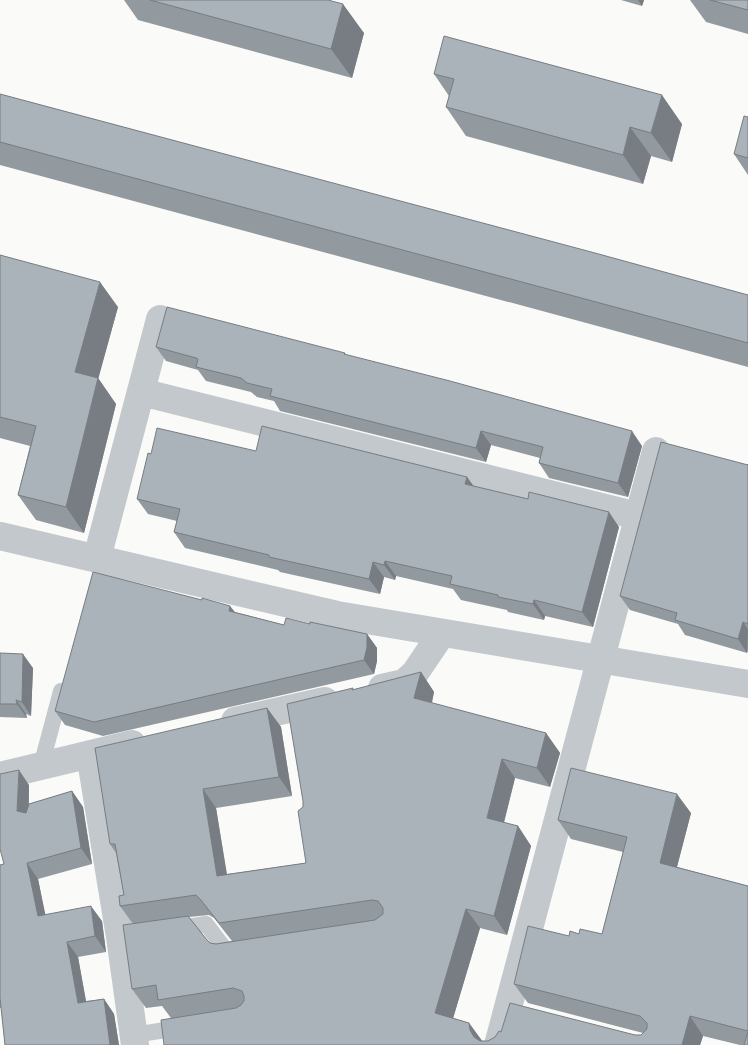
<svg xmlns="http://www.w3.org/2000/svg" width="748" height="1045" font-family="'Fira Sans Condensed',sans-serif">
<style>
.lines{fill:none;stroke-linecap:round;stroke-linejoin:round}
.service{stroke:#c3c8cc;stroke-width:16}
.minor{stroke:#c3c8cc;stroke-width:28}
.tertiary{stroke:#c3c8cc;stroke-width:28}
.wall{fill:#929a9f;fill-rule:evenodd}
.shaded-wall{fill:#777d82}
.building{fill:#aab3b9;stroke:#777d82}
</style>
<rect width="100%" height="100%" fill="#fafaf8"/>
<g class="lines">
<path class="service" d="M41,766l20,-75
M174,929l32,-5 22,29 10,-2
M134,1035l50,-8"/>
<path class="minor" d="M141,392l497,124
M97,558l63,-239
M382,688l22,-5 11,-10 27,-40
M235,721l90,-20
M90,754l30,183 15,108
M0,776l132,-32
M498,1045l158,-594"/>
<path class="tertiary" d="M0,536l337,79 411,69"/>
</g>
<path class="wall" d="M124,0h204l36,33 -12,45 -214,-58z
M621,0h23l-2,6z
M690,0h58v34l-42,-12z
M434,74l248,50 -10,38 -21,-6 -8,28 -177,-48 -20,-29 3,-11z
M0,94l748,201v72l-180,-49 -568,-153z
M748,117v58l-14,-21z
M0,255l118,52 -20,71 18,26 -32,129 -48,-13 -18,-25 12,-49 -30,-8z
M156,347l189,6 1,2 296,91 -14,51 -79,-19 -10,-15 1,-5 -49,-13 -5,17 -206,-51 -6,-10 -17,-4 -6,-5 -45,-11 -8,-11 -32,-9z
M256,451l211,26 6,9 146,41 -26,100 -48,-11 -1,4 -36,-8 -1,-2 -46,-10 -8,-11 -57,-13 -1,4 -11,-3 -4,17 -100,-22 -2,-2 -93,-22 -11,-16 3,-11 -29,-7 -11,-15 14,-45z
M748,464v187l-1,2 -62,-18 -7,-11 -48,-14 -10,-14z
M202,600l28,6 5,6 49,13 26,-1 57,10 10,14v13l-3,13 -271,62 -38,-11 -10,-14z
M0,653l33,15 -2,48 -5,-2 1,4 -27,-1z
M421,672l13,20 -2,11 114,30 14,20 -10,34 -35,-9 -11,45 14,3 13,20 -24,89 -27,-7 -27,90 16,5 13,18h6l7,-4 6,-5 140,3 2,-2 -115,-30 -14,-19 55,-48 10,-2h23l21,-82 -52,-13 -13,-19 133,-7 -14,54 71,19v159h-8l-37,-9 -3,9h-536l7,-27 -9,-12 -16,2 -14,-19 1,-65 -13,-18 4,-11 -8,-42 -6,-9 157,-136 14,19 11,69 -76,12 11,66 79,-11 -3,-56 50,-119v2zM209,915l5,3 18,23 -16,3 -6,-1 -3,-3 -18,-23z
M29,785v19l43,-13 11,16 9,57 -54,15 7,36 57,6 4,31 -28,5 8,44 18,-2 10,15 5,31h-114l-4,-37h-1v-143l4,-1z"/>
<path class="shaded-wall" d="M638,0h6l-2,6z
M343,4l21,29 -12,45 -21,-29z
M662,95l20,29 -10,38 -21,-29z
M630,127l21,29 -8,28 -20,-29z
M100,282l18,25 -25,91 -18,-26z
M98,378l18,26 -32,129 -18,-26z
M481,431l10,14 -5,17 -10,-14z
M632,431l10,15 -14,51 -10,-14z
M467,477l11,15 -13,-8z
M609,512l10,15 -26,100 -11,-15z
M385,561l11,15 -1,4 -11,-15z
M373,562l11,15 -4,17 -11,-15z
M534,600l11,16 -1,4 -11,-16z
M230,606l10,14 -11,-9z
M743,622l5,7 -1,24 -9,-14z
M367,634l10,14v13l-3,13 -10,-14z
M23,654l10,14 -2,48 -9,-14z
M421,672l13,20 -6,26 -14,-20z
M16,700l10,14 1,4 -10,-14z
M267,708l14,19 11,69 -13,-19z
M546,733l14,20 -10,34 -13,-19z
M502,759l13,19 -15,59 -13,-19z
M19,770l10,15 -1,42 -11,-16z
M203,789l13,19 14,87 -13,-19z
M72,791l11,16 9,57 -11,-16z
M677,794l14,19 -18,69 -13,-19z
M518,826l13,20 -24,89 -13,-19z
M27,863l11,16 11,53 -11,-16z
M91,906l11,15 4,31 -11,-16z
M466,909l14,19 -31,104 -14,-19z
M67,942l11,15 11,61 -11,-15z
M104,999l10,15 5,31h-9z
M690,1016l13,20 -3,9h-18z
M469,1023l14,19 -4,3 -9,-15z"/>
<path class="building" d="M150,0h178l15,4 -12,45z
M710,0h38v10z
M444,36l218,59 -11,38 -21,-6 -7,28 -177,-48 8,-28 -20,-5z
M0,94l595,159 153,42v48l-200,-54 -548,-147z
M744,116l4,1v41l-14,-4z
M0,255l100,27 -25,90 23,6 -32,129 -48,-12 18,-69 -36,-9z
M167,307l178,46 -1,1 106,27 182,50 -14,52 -79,-20 4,-16 -62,-16 -5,17 -206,-52 2,-7 -25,-6 -6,-5 -45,-11 2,-8 -2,-1 -40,-11z
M262,426l205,51 -2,7 63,15 1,-7 80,20 -27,100 -48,-12 -1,4 -35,-7v-2l-48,-11 2,-8 -67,-15 -1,4 -11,-3 -4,17 -100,-22v-2l-95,-23 6,-23 -43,-10 11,-46 3,1 6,-26 99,23z
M661,442l87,23v-1v160l-5,-2 -5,17 -63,-19 2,-7 -57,-17z
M93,572l109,28v-2l28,8 -1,5 55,14 2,-7 24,6v-2l57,12v13l-3,13 -270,62 -39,-11z
M0,653l23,1 -1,48 -6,-2 1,4h-17z
M421,672l-7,26 132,35 -9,35 -35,-9 -15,59 31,8 -24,90 -28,-7 -31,104 34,10 1,7 4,7 6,4h8l7,-4 4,-6 2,1 9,-29 125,32h6l6,-6v-6l-7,-7 -126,-32 14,-58 41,10 1,-5 9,3 1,-5 22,5 25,-97 -69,-17 13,-52 106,26 -17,69 88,23v145l-58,-15 -8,29h-518l-3,-25 75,-12 5,-3 3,-4v-5l-2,-5 -9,-3 -75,12 -2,-15 -24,4 -9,-64 65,-9 19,24 3,3 6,1 159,-24 8,-6v-6l-5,-7 -6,-1 -153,23 -19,-24 -4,-4 -76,11 -1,-10 5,-1 -9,-51h-5l-15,-96 172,-40 12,69 -76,12 14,87 89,-13 -8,-52 5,-4v-6l-16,-97 66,-16 -1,2z
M19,770l-2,41 9,2 3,-9 43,-13 9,57 -54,15 11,53 53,-10 4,30 -28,6 11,61 26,-4 6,46h-105l-5,-47v-133l4,-1 -4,-15v-75z
M748,1032v13h-4z"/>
</svg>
